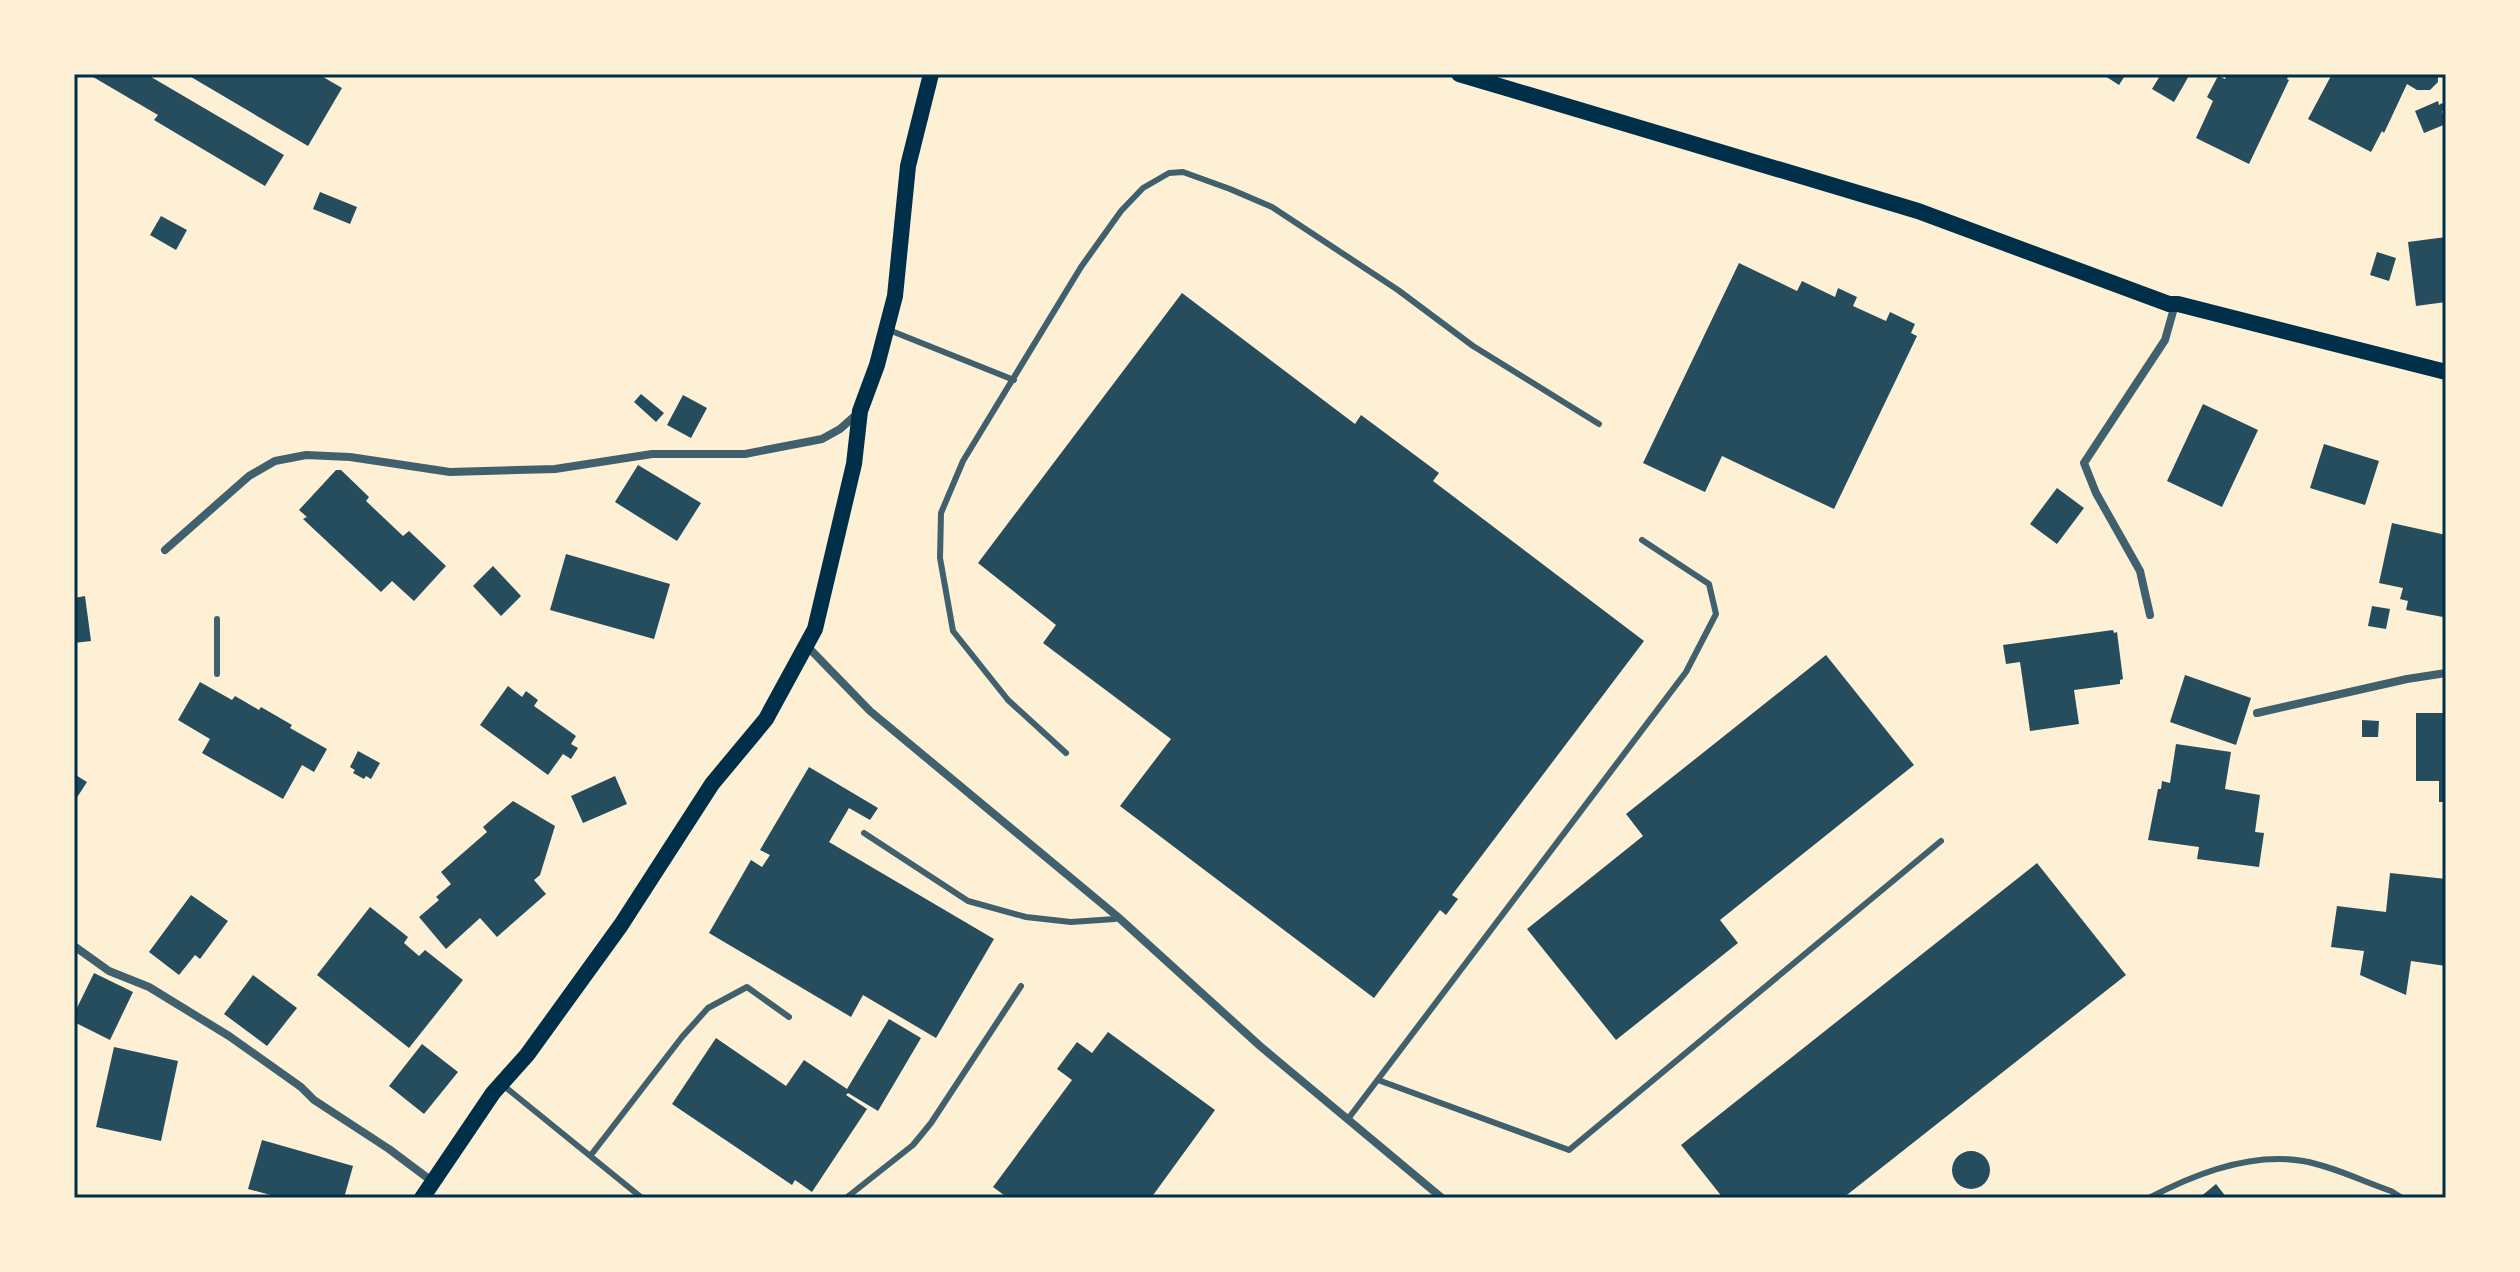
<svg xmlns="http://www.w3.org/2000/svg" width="2520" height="1272" font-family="Poppins,sans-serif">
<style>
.building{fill:#264d5e}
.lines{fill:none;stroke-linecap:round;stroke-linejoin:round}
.service{stroke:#3f606c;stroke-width:6}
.minor{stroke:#3f606c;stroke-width:8}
.secondary{stroke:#003049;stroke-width:16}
.neatline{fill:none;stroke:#003049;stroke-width:3}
</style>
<rect width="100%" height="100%" fill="#fdf0d5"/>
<path class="building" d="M88,74h58l138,81 -19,31 -111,-66 4,-5z
M186,74h132l24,14 -34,58z
M2102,74h24l-7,11z
M2161,74h29l-16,28 -22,-13z
M2228,74h61l-2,5 2,1 -40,84 -53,-26 17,-37 -6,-4 11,-21 7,3z
M2332,74h106v8l-8,8h-13l-10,-6 -23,49 -2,-2 -11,21 -63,-33z
M2438,101l1,4 3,-2 4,7 -4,1 4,13 -22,9 -9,-22z
M320,192l37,15 -7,17 -37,-15z
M161,216l26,14 -11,20 -26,-15z
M2446,237v65l-30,4 -8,-64z
M2377,252l19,6 -7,23 -19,-6z
M1739,263l58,28 5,-10 33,16 3,-9 19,9 -4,9 33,15 4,-9 25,12 -4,9 6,3 -83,173 -112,-53 -17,36 -62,-29z
M1182,293l173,131 6,-9 78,58 -6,8 211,160 -192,254 6,4 -12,16 -6,-5 -66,88 -254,-192 51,-67 -128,-96 13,-18 -78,-62z
M641,394l23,19 -8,9 -22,-20z
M683,395l24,13 -16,30 -24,-13z
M2203,404l55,26 -36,77 -55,-26z
M2324,444l55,17 -14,44 -55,-17z
M638,465l63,38 -24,38 -62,-39z
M336,470h5l28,27 -3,4 37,35 6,-5 37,35 -32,35 -22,-20 -11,11 -78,-73 4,-2 -8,-7z
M2057,488l27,20 -27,36 -27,-20z
M2392,523l54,12v67l-3,15 -37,-7 2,-9 -8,-2 3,-11 -24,-5z
M566,554l104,30 -16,55 -104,-29z
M493,566l28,30 -20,20 -28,-30z
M85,596l6,45 -17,2v-45z
M2372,606l18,3 -4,20 -18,-3z
M2113,630l1,3 3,-1 6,47 -3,1v4l-46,6 5,34 -49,7 -10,-69 -14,2 -3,-19z
M1826,655l88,110 -194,155 18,23 -122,97 -89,-111 116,-93 -17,-22z
M2185,675l66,23 -15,47 -66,-23z
M200,682l32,18 3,-4 24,14 2,-3 31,18 -2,3 37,21 -13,23 -12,-7 -19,34 -81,-46 8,-14 -32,-19z
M508,686l14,11 4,-6 12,9 -4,6 42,30 -5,8 7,4 -7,11 -8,-5 -15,21 -68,-50z
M2416,713h30v89h-7v-21h-23z
M2362,720l17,1 -1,16h-16z
M2176,744l55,8 -6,37 35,6 -5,37 9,1 -5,34 -62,-8 2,-12 -51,-7 10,-51h3l1,-8 8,2z
M358,751l22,12 -9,16 -5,-3 -2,3 -11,-6 2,-3 -5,-3z
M809,767l69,41 -8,12 -21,-12 -20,34 165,97 -58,99 -73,-43 -12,22 -142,-84 42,-73 11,7 8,-12 -10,-5z
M74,774l13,8 -13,20z
M615,776l12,28 -44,19 -12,-27z
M513,801l42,25 -15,49 -6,5 12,14 -49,43 -17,-19 -34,31 -27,-32 20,-17 -3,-3 15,-13 -10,-12 46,-40 -4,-5z
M2037,863l89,112 -283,223h-120l-42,-53z
M2390,873l56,6v87l-35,-5 -5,34 -46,-20 4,-24 -33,-4 6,-41 49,6z
M191,895l37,26 -28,38 -5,-4 -16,20 -30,-23z
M370,907l38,30 -4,6 8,7 7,6 6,-6 38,30 -54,68 -92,-73z
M94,973l39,19 -23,48 -36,-18v-8z
M253,975l44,33 -30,38 -43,-32z
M889,1019l32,19 -43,73 -30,-18 -2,2 21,14 -55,83 -17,-12 -3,5 -120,-81 44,-66 70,48 18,-26 43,29z
M1108,1032l107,78 -64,88h-143l-15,-11 79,-107 -15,-11 20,-27 15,11z
M422,1044l36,28 -34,42 -35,-28z
M114,1047l64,14 -17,80 -65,-14z
M262,1140l91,26 -9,32h-70v-2l-26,-7z
M1952 1170a19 19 0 1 1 38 0a19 19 0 1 1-38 0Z
M2216,1184l11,14h-28z"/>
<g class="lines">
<path class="service" d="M889,330l125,50
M217,619v55
M1066,753l-58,-53 -55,-69 -13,-73 1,-45 22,-52 118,-194 40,-56 22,-23 26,-15 14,-1 47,17 42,18 126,83 75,56 126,78
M864,833l104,68 58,16 45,5 44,-3 3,-2
M1378,1080l191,70 372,-309
M504,1086l138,112
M1348,1119l338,-447 30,-58 -7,-30 -67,-44
M591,1155l91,-118 26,-29 39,-21 42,30
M846,1198l67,-53 18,-22 90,-137
M2149,1198c45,-24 102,-46 154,-37 29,5 59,20 88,30l11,7"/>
<path class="minor" d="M165,550l84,-74 26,-15 31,-6 44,2 100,15 105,-3 97,-15h93l77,-15 18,-10 17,-15
M2150,615l-10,-44 -44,-78 -12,-30 81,-123 9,-32 3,-3
M806,645l64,66 248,206 142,129 182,152
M2257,713l150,-34 39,-6
M74,946l35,25 40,16 80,49 72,51 13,13 75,49 44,33"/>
<path class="secondary" d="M1459,74l459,137 251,93h9l268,68
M422,1198l71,-105 34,-38 94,-130 91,-141 54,-65 49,-90 39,-165 6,-53 17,-46 18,-69 13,-130 23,-92"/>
</g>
<rect width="2520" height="1272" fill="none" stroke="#fdf0d5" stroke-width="152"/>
<rect x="76" y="76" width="2368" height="1120" class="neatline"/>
</svg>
